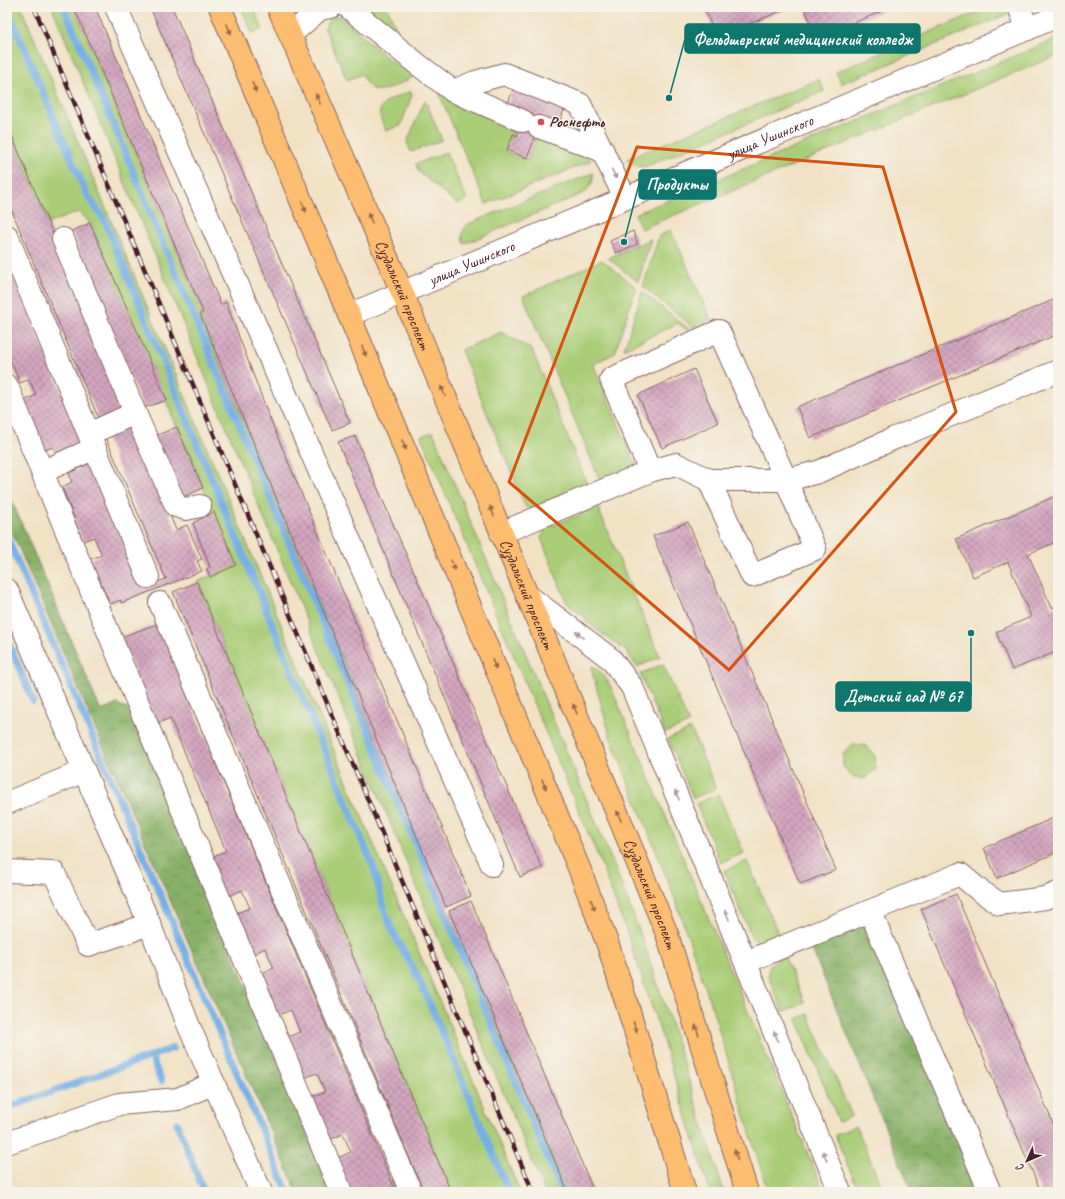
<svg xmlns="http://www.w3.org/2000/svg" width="1065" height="1199" font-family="Caveat,sans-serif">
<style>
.green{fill:#aace78;stroke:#7a7652}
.forest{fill:url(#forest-crowns);stroke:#68684a}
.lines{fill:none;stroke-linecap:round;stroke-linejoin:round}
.stream{stroke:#75afe6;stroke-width:7}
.building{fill:url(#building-cross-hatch)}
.minor-casing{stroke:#846361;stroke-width:24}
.major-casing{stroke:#846361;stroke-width:24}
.minor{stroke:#fff;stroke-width:22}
.major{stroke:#fcbd6f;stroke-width:22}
.rail-casing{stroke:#4a1f2b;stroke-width:4.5}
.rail{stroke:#f7f3e8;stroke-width:3;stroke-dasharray:9;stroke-linecap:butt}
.oneway{fill:#9a664a}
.oneway2{fill:#ae9aa0}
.marked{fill:none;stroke:#d8530f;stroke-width:3;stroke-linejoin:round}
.poi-dot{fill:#d1495b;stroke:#f7f3e8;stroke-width:1.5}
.labels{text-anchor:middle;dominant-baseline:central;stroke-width:3;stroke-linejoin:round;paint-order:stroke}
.poi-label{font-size:16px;font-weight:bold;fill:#4a1f2b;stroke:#f7f3e8;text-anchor:start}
.street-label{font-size:16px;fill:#4a1f2b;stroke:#f7f3e8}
.leader{fill:none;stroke:#0f766e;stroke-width:1.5}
.callout-dot{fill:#0f766e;stroke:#f7f3e8;stroke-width:1.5}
.callout{fill:#0f766e;stroke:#0f766e;stroke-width:1.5}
.callout-label{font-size:17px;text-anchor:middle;font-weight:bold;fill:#fff}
</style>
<defs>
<pattern id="forest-crowns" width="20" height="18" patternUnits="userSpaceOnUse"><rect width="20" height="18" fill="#87b168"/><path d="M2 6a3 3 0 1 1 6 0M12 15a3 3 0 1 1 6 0" fill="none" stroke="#708f56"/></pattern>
<pattern id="building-cross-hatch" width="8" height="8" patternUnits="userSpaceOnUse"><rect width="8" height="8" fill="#d3a6c0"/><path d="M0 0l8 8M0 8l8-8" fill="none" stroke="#ad879c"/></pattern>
</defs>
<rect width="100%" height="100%" fill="#f7f3e8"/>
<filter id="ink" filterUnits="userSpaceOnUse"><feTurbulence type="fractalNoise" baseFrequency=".025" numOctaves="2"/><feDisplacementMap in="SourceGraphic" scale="8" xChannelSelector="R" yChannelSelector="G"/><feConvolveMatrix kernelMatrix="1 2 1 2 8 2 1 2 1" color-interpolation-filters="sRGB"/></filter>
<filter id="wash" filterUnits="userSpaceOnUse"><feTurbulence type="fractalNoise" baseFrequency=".012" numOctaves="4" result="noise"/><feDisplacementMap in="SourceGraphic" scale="16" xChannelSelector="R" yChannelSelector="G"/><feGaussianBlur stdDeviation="0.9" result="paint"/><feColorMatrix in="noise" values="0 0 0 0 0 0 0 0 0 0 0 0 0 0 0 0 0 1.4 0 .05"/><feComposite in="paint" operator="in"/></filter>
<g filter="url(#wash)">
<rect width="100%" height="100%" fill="#f1e2c6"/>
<path class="green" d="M7,7h14l499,1185h-69l-254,-610 39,-17 -146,-342 -12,-11 -29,11 -42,-99z
M52,7h22l129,305 -3,2 27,67 219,526 122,285h-23l-119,-283z
M241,7h12l10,22 -11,4z
M365,7h22l15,35z
M989,7h20l2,6 -170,71 -5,-12z
M336,16l5,1 46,41 26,19c-10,5 -32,19 -42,11 -5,-4 -7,-9 -9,-14l-15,6 -22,-51c2,-7 4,-11 11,-13z
M1058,38v17l-417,174 -6,-15z
M819,79l5,12 -177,75c-9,2 -13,-1 -20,-7z
M409,92h2l1,3 -11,30 -15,6c-2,-5 -7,-14 -6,-19 0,-11 20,-16 29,-20z
M439,93l77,32 -11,26 23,9 10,-26 49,22 4,5 -105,43z
M425,100l17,40 -31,12 -4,-10z
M446,152l21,48 -10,4 -38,-32 -3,-8z
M593,173c1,9 -3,14 -9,20l-120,51c-3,-8 -2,-13 4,-20z
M671,230l40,90 -18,7 -50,-40 16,-51z
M651,239l-13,43 -30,-24z
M602,260l34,27 -21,66 -22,11 44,104 -36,15 -78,-187z
M642,292l47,37 -2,1 -9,-7 -54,26z
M501,332l31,18 57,139 -56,21 -8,-4 -64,-156z
M433,432l177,424 31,79 30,89 53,168h-14l-51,-164 -30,-89 -29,-78 -179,-425z
M595,501l65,156 -23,10 -11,-16 -41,-30 1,-3 -16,-12 -4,-5 -25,-63 4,-8 3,-3 34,-13z
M663,664l26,59 -24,10 -25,-59z
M592,666l11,8 8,13 213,505h-56l-52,-172 -19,-57 -23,-67 -63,-157 -20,-71z
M691,729l25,60 -23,9 -25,-59z
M853,744l12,1 10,11 1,13 -12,10 -13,-3 -8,-10v-12z
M718,794l26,59 -23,10 -25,-59z
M747,861l33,77c-12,5 -19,10 -28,-1l-28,-66z
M784,956l21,47 -22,9 -15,-36c0,-13 6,-15 16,-20z
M808,1014l44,102 -13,6 -42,-103z
M856,1126l28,66h-25l-24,-57z"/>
<path class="forest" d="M7,489l94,222 16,-7 9,4 7,7 199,477h-35l-205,-471 -85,-201z
M868,923l112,269h-68l-101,-245z"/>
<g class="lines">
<path class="stream" d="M64,7l498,1185
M7,8l80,187 17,24 270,650 10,40 9,23 28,51 88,209
M7,537l281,655
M7,639l26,62
M151,1056l10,25
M7,1108l166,-60
M177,1123l27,69"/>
</g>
<g id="blocks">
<path class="building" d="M74,7h21l126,298 5,-3 42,112 203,482 -25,11 -246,-593 3,-2z
M150,7h22l178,416 -18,7z
M704,7h79l1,3 -68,27z
M804,7h88l-75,31z
M514,87l51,20 -8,22 -16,-6 -14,35 -20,-8 6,-16 4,2 8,-19 -19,-8z
M7,124l120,287 -27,11 -93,-223z
M90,223l77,177 -24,8 -71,-177z
M633,231l5,13 -22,9 -6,-12z
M7,263l77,181 -27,12 -4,-9 -8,3 -21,-49 12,-6 -7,-16 -9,4 -13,-30v-16l4,-1 -4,-9z
M1058,298v36l-248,104 -13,-31z
M694,369l24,54 -56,25 -24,-53z
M134,427l42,103 11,-5 15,34 -5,2 5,10 -81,32v-3l-11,4 -20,-45 12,-4 -8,-18 -11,4 -21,-54 10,-5 -3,-9 24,-11 51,125 22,-8 -60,-141z
M177,427l26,61 -24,11 -26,-62z
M355,436l187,432 -22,9 -182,-435z
M1058,495v46l-30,13 24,54 6,-3v46l-46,19 -16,-38 35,-15 -23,-55 -35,15 -17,-38z
M214,512l22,53 -26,12 -3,-8 3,-2 -17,-44z
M688,522l148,348 -36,14 -147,-348z
M197,582l254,610h-27l-251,-600z
M157,624l239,568h-46l-14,-33 15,-7 -8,-18 -15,6 -18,-42 15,-6 -8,-19 -13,5 -17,-41 13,-5 -9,-22 -16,7 -18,-42 17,-7 -9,-20 -14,7 -17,-41 16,-6 -8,-18 -18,8 -16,-40 18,-7 -56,-133 -14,6 -35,-87z
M1058,816v36l-61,26 -13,-30z
M956,894l102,241v57h-17l-120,-283z
M471,901l123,291h-26l-119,-281z"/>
</g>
</g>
<g filter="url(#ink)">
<use href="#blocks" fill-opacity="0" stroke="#846361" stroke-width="1"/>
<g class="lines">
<g class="minor-casing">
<g id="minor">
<path d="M116,7l376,858"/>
<path d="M348,7l68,56 37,28 70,30"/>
<path d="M1019,7l9,22"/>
<path d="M290,35l30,-26 11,-2"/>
<path d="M453,91l22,-9 29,-8 76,30 45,94"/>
<path d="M539,127l64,24"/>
<path d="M7,236l141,341"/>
<path d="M63,239l72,174 41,93 10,3 14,-3"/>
<path id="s1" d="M349,315l709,-299"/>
<path d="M7,386l47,115 287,691"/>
<path d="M89,434l46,-21"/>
<path d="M650,471l-39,-92 108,-48 67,149 29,69 -63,27 -43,-96"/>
<path d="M42,472l53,-24"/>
<path d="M501,533l149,-62 26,-7 33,16h77l32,-8 77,-34 163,-67"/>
<path d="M7,590l142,333 39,101 73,168"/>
<path d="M527,595l84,64 21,28 208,505"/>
<path d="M160,603l251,589"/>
<path d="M7,803l77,-32"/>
<path d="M7,871l47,2 34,72 45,-15 16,-7"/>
<path d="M870,911l90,-37 19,16 21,14 45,-6 13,-5"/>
<path d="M746,962l124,-51 120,281"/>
<path d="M7,1143l112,-39 59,-5 36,-16"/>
</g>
</g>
<g class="major-casing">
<g id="major">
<path d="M220,7l129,308 230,553 29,77 21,66 56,181"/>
<path id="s2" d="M278,7l124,285 265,642 80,258"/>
</g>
</g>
<use href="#minor" class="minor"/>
<use href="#major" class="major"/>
<g class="rail-casing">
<path id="rail" d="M34,7l499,1185"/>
</g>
<use href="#rail" class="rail"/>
</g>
<defs><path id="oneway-solid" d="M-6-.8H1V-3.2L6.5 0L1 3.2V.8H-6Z"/></defs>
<g class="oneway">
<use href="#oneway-solid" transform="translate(229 29) rotate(67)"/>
<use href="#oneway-solid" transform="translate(254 87) rotate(67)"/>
<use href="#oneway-solid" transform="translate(318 99) rotate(-114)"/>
<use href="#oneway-solid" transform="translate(304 207) rotate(67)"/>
<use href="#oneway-solid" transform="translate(370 218) rotate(-114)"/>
<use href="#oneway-solid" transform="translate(364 351) rotate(68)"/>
<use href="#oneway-solid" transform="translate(443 391) rotate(-112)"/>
<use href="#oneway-solid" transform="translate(404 445) rotate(67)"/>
<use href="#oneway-solid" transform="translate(492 511) rotate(-112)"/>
<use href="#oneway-solid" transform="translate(453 565) rotate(68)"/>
<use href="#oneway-solid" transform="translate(494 664) rotate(67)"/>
<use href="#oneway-solid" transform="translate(575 709) rotate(-113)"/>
<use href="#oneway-solid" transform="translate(544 784) rotate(67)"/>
<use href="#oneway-solid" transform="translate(619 816) rotate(-112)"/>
<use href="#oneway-solid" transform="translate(593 905) rotate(69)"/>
<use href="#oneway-solid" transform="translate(635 1027) rotate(73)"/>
<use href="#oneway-solid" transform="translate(697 1030) rotate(-107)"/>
<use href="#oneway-solid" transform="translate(736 1155) rotate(-107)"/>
</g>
<g class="oneway2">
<use href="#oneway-solid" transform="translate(614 174) rotate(65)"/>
<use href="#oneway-solid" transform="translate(580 635) rotate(-143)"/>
<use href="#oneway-solid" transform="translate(677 795) rotate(-112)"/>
<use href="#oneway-solid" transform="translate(727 915) rotate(-112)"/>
<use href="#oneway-solid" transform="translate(776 1036) rotate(-112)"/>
<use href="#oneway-solid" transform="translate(825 1156) rotate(-112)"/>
</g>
</g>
<path class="marked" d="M637,147l246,20 73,245 -227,258 -220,-188z"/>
<circle class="poi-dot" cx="541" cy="122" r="4"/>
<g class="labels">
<g class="poi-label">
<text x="549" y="122">Роснефть</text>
</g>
<g class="street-label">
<text stroke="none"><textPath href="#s1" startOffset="457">улица Ушинского</textPath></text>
<text stroke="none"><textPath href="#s1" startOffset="133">улица Ушинского</textPath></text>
<text stroke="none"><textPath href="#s2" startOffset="314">Суздальский проспект</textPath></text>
<text stroke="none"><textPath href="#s2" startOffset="638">Суздальский проспект</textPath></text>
<text stroke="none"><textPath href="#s2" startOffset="962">Суздальский проспект</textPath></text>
</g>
</g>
<path class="leader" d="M669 98L685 39M624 242L639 184M971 633L971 696"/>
<g class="callout-dot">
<circle cx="669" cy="98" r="4"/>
<circle cx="624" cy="242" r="4"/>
<circle cx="971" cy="633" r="4"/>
</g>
<g class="callout">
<rect x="685" y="24" width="235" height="29" rx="4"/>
<rect x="639" y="170" width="77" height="29" rx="4"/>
<rect x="836" y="682" width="135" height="29" rx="4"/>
</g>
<g class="callout-label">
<text x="803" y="45">Фельдшерский медицинский колледж</text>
<text x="677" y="190">Продукты</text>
<text x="903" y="702">Детский сад № 67</text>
</g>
<rect width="1065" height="1199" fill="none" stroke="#f7f3e8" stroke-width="24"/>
<g transform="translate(1027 1161) rotate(225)" stroke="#f7f3e8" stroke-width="3" paint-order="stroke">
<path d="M0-3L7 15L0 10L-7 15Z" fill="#4a1f2b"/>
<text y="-6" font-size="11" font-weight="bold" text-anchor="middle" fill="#4a1f2b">С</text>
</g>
</svg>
